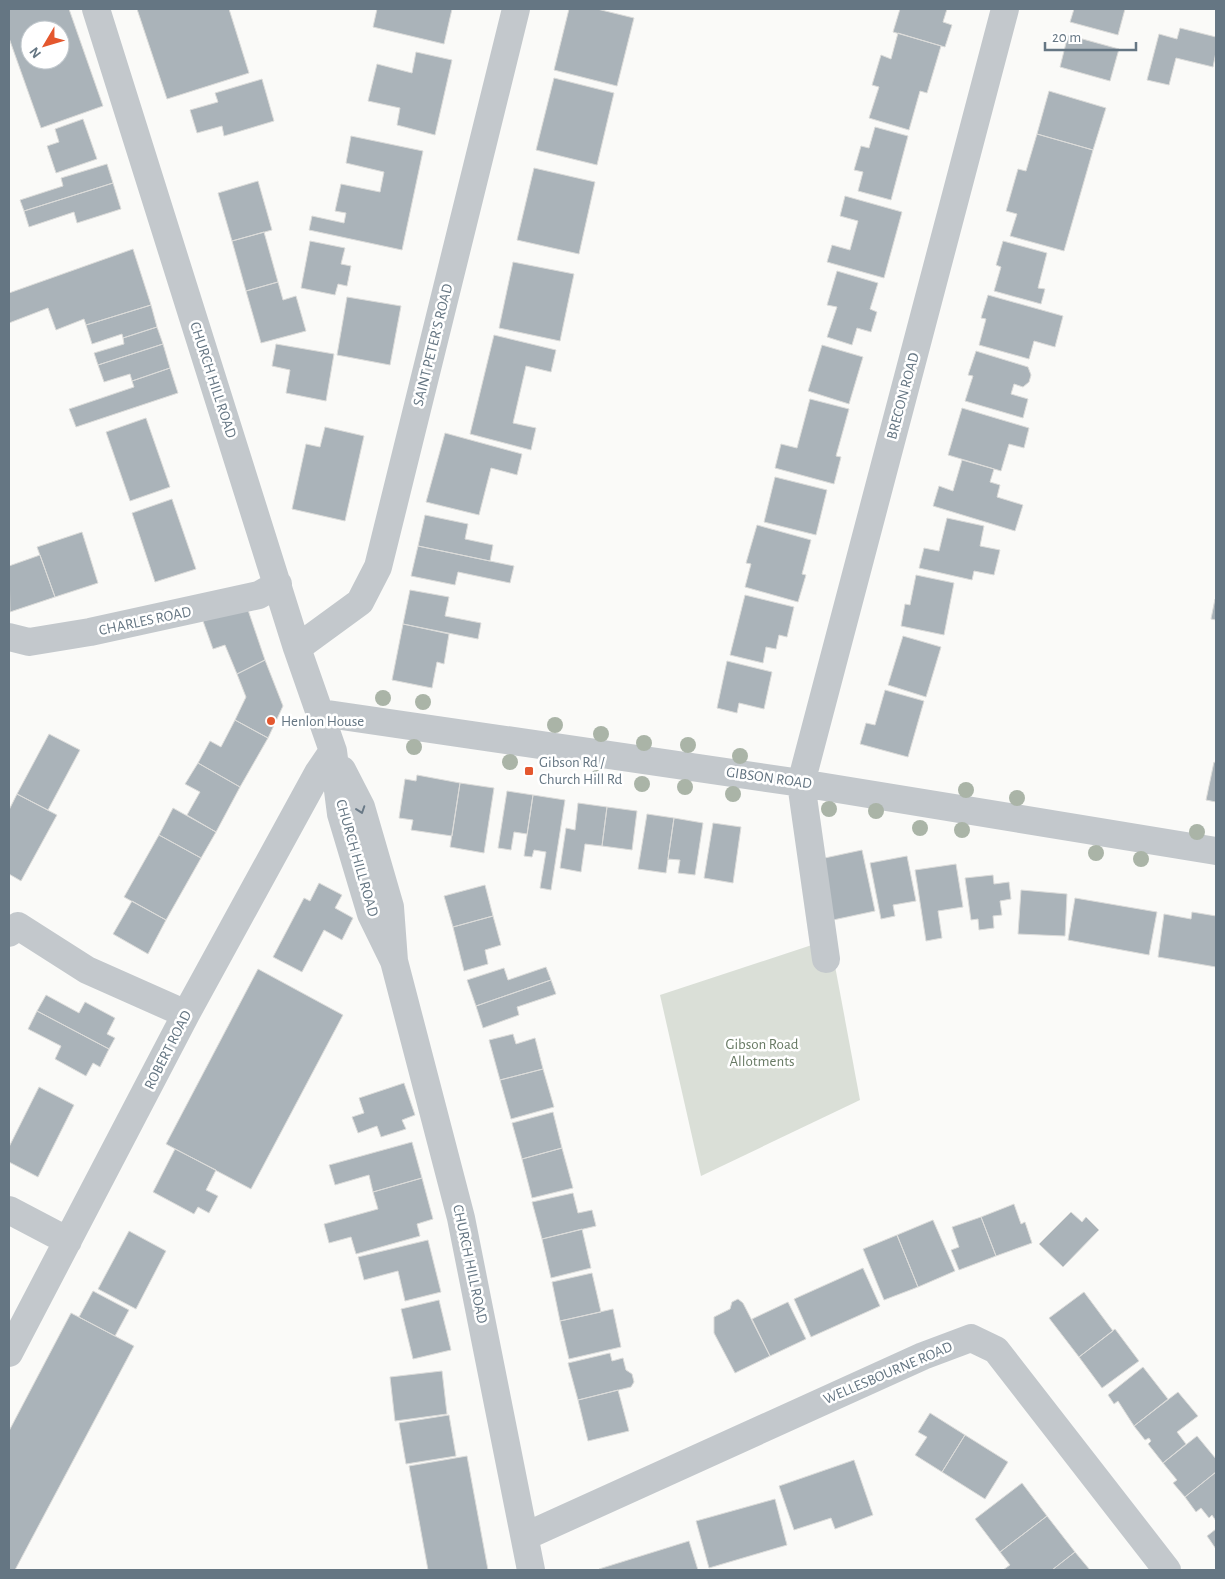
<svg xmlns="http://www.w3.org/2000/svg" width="1225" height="1579" font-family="'Alegreya Sans',sans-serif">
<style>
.green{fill:#dadfd7}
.building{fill:#aab3b9;stroke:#dcdcda;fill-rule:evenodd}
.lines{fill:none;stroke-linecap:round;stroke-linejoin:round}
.minor{stroke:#c3c8cc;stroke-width:28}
.tree{fill:#aab4a7}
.oneway{stroke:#6a7a87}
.poi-dot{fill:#e4572e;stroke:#fff;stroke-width:2}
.labels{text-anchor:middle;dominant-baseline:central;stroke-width:5;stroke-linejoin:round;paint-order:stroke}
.street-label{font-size:15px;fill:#657683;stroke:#fff}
.poi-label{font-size:15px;fill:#657683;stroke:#fff;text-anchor:start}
.park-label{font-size:15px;fill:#687a64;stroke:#fff}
</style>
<rect width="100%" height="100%" fill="#fafaf8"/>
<path class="green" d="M830,939l30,161 -159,76 -41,-181z"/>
<path class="building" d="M9,9h60l34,97 -62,22 -32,-90zM30,30h30v30h-30z
M137,9h92l20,64 -82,26z
M377,9h75l-8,35 -71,-17z
M569,9h28l37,9 -17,68 -63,-16z
M900,9h47l-4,13 9,3 -7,22 -52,-15z
M1074,9h51l-7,26 -48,-13z
M1180,28l36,9v15l-3,15 -37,-9 -7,27 -22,-5 12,-46 18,5z
M898,33l43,13 -14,47 -7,-2 -11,39 -40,-12 10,-31 -7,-2 9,-30 10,4z
M1068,35l51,14 -9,32 -50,-14z
M416,52l36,8 -17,75 -38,-10 3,-17 -32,-7 9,-37 35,9z
M554,78l60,15 -17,72 -61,-15z
M262,79l12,42 -50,15 -2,-10 -25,7 -7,-23 28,-8 -3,-9z
M1049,91l57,17 -13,42 -56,-16z
M83,119l14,40 -41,14 -9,-27 12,-4 -4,-13z
M875,127l33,9 -17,64 -33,-9 5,-19 -9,-2 7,-24 8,2z
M1037,134l56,16 -29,101 -54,-15 7,-22 -11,-3 12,-42 8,2z
M351,136l72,15 -21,99 -93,-20 3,-14 32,7 2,-10 -11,-2 6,-27 39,8 4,-20 -38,-9z
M107,164l6,19 -89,28 -4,-11 43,-14 -2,-8z
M534,168l61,14 -16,72 -62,-14z
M258,181l14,49 -40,11 -14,-48z
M113,183l8,26 -44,14 -3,-11 -45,15 -5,-16z
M845,196l57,16 -18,66 -57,-16 5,-17 18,5 8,-29 -18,-5z
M264,232l14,50 -32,9 -14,-50z
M310,241l35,7 -4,16 10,2 -4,20 -9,-2 -3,11 -34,-7z
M1003,241l44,12 -9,35 7,1 -4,15 -47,-13 7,-24 -5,-2z
M133,249l18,56 -65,20 -2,-6 -28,11 -8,-22 -39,15v-30z
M513,262l61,12 -14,67 -61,-13z
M837,271l41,12 -8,26 7,3 -6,20 -14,-4 -5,17 -25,-8 10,-30 -10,-2z
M278,282l5,18 13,-4 10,35 -45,12 -15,-52z
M988,295l75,21 -8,31 -21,-6 -5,18 -50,-14 7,-26 -5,-1z
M347,297l54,9 -11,59 -53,-10z
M151,305l6,22 -34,11 -1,-4 -30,10 -6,-19z
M157,327l6,17 -65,21 -4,-12 30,-9 -1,-6z
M494,335l62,15 -5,22 -25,-6 -13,57 23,5 -5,22 -61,-16z
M163,344l7,24 -38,13 -2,-7 -26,8 -6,-17z
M276,344l58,10 -8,47 -40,-8 4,-23 -18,-4z
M822,345l41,12 -14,47 -41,-13z
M976,351l52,16 3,8 -2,7 -6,5 -9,-3 -3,10 17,5 -5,19 -58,-17 8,-25 -5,-1z
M170,368l8,25 -102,34 -7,-18 65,-22 -2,-6z
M810,399l39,10 -13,47 5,1 -7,27 -59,-16 6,-24 16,4z
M962,408l67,20 -5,20 -15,-4 -8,27 -53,-16z
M146,418l24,69 -40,14 -24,-69z
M325,427l39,9 -19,85 -53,-12 14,-65 14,3z
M445,433l77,21 -5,21 -26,-7 -12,47 -53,-13z
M962,460l32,9 -4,13 10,3 -3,12 26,8 -8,26 -82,-25 6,-20 14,5z
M775,477l52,13 -11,45 -52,-13z
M172,499l24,70 -41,13 -23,-69z
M425,515l43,9 -3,15 28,6 -3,16 -72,-15z
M947,518l37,8 -4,20 20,4 -6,25 -20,-4 -2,9 -53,-12 5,-20 15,3z
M757,525l54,15 -9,34 4,1 -8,27 -53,-15 6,-23 -5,-1z
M82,532l16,51 -43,14 -18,-50z
M418,546l96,20 -4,17 -52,-11 -3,13 -44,-9z
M40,555l15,42 -45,15 -1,-46z
M916,575l38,8 -10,52 -43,-9 4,-22 5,1z
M410,590l39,7 -4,19 36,7 -3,16 -75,-15z
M745,595l49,12 -7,30 -8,-2 -3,14 -10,-2 -3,16 -33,-8z
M1215,599h1v21l-5,-1z
M247,607l18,53 -28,14 -12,-29 -12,4 -10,-28z
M403,624l46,10 -5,30 -7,-2 -5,26 -40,-8z
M903,636l38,11 -15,50 -38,-12z
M265,660l18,46 -15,32 -33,-18 11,-23 -9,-23z
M727,661l45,11 -8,37 -25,-6 -2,10 -20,-5z
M885,690l39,11 -16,56 -48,-13 6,-21 9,2z
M235,720l33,18 -28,49 -42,-24 12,-22 11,6z
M49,734l31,16 -32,60 -31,-16z
M1214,762l2,1v39l-10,-2z
M198,763l42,24 -24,45 -29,-17 13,-23 -15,-8z
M417,775l43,8 -8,53 -41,-6 2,-10 -14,-2 6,-39 11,2z
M460,783l34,5 -10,65 -34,-6z
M507,791l26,4 -6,39 -13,-2 -3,18 -13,-2z
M17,794l40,21 -36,66 -12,-7v-64z
M533,795l32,5 -14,90 -11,-2 6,-36 -12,-2 -2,7 -8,-1z
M578,803l29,4 -5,39 -17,-2 -4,28 -21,-4 6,-40 9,2z
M607,807l30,4 -5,39 -30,-4z
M173,808l43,24 -15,26 -42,-23z
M647,814l27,4 -8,55 -28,-4z
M674,818l29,5 -8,52 -17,-2 2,-13 -12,-1z
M713,823l28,4 -8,56 -29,-5z
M159,835l42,23 -35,62 -42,-23z
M862,850l13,61 -42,9 -13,-61z
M907,856l9,45 -23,4 2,11 -14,3 -11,-56z
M956,864l7,43 -25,4 4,27 -16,3 -11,-71z
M993,875l1,9 15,-2 2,17 -11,2 2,14 -9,1 1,12 -15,2 -1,-11 -7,1 -6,-42z
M319,883l23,12 -7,13 18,10 -11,22 -18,-10 -22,42 -29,-15 31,-59 6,3z
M485,885l8,31 -40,11 -9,-31z
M1021,890l46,4 -2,42 -47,-2z
M1075,898l82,14 -8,43 -81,-15z
M132,901l34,19 -18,34 -35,-20z
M1192,912l24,4v51l-58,-10 6,-43 27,5z
M493,916l8,29 -16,5 3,14 -24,7 -11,-44z
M546,967l5,13 -75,26 -9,-26 37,-12 4,12z
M258,969l85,46 -92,174 -85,-45z
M551,980l5,14 -39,13 2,8 -36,13 -7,-22z
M46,995l33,18 6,-11 30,16 -8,16 8,4 -6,11 -72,-38z
M37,1011l72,38 -9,18 -7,-4 -7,13 -31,-17 6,-13 -33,-17z
M513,1034l3,10 19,-6 8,31 -43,11 -11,-40z
M543,1069l11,38 -43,12 -11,-39z
M404,1083l11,32 -13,5 4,9 -25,8 -4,-11 -19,7 -6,-16 12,-4 -5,-15z
M39,1087l35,18 -36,72 -29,-15v-15z
M553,1112l9,36 -40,11 -10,-36z
M412,1142l10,36 -49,14 -4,-17 -34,10 -6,-20z
M562,1148l11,40 -41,10 -10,-39z
M175,1149l41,21 -10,20 12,6 -9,17 -11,-6 -4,7 -41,-22z
M422,1178l11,41 -16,5 3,12 -64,18 -5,-17 -22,6 -5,-19 54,-15 -5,-17z
M573,1193l5,20 14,-3 4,16 -54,13 -10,-37z
M1014,1204l7,20 4,-2 7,21 -36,13 -15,-39z
M1071,1212l11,10 4,-5 13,13 -36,37 -24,-23z
M981,1217l15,39 -37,14 -8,-20 8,-3 -7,-20z
M933,1220l22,51 -37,16 -21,-52z
M582,1229l9,39 -40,10 -9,-39z
M129,1231l37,20 -30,58 -38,-20z
M897,1235l21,52 -34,13 -21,-51z
M428,1240l13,52 -36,9 -7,-30 -34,9 -6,-23z
M863,1268l17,38 -69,31 -17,-38z
M592,1273l9,39 -41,9 -8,-39z
M93,1291l36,19 -14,26 -36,-19z
M1084,1292l29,39 -34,26 -30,-39z
M738,1299l5,4 27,53 -35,17 -21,-40v-16l16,-8 2,-7z
M439,1300l12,50 -38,9 -12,-50z
M788,1302l18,37 -36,17 -18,-37z
M613,1309l8,38 -52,12 -9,-38z
M71,1313l63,33 -119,224h-6v-139z
M1115,1329l24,32 -37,27 -23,-31z
M610,1353l2,8 11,-3 3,12 6,4 2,8 -3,5 -53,13 -10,-37z
M1143,1367l25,32 -34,27 -16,-25 -4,3 -6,-9z
M442,1371l5,43 -52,7 -5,-44z
M618,1390l11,41 -41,10 -10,-41z
M1178,1392l20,24 -21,16 9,12 -23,19 -15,-19 3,-3 -2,-3 -4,2 -11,-14z
M930,1413l35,22 -23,37 -27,-17 12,-18 -9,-5z
M449,1415l7,41 -50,8 -7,-41z
M965,1435l43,27 -23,37 -43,-27z
M1197,1436l19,23v13l-31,25 -12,-14 4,-3 -14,-17z
M467,1456l21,114h-60l-19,-104z
M854,1460l19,55 -38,14 -4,-11 -37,12 -15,-44z
M1216,1472v49l-4,-6 -3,3 -8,-10 -5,4 -11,-15z
M1022,1483l25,33 -47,36 -25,-33z
M775,1499l12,46 -78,23 -13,-47z
M1047,1516l28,36 -23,18h-49l7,-5 -10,-13z
M1216,1529v20l-9,-13z
M689,1541l9,29h-99v-1z
M1075,1552l15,18h-38z"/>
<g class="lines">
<path class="minor" d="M96,9l201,639 36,103 8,63 30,100 23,47
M9,637l20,5 61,-10 169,-37 19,-11
M297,648l63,-46 18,-35 138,-558
M321,713l480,70 415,68
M342,770l19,37 29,100 4,54 67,257 70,352
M9,933l9,-7 69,44 99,44
M826,959l-25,-176 204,-774
M9,1210l59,31
M9,1353l177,-339 132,-241 15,-22
M526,1536l397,-180 48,-18 25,12 171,220"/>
</g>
<g class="tree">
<circle cx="383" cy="698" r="8"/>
<circle cx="423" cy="702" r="8"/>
<circle cx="555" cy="725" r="8"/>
<circle cx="601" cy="734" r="8"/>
<circle cx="644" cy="743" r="8"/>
<circle cx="688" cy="745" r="8"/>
<circle cx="414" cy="747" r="8"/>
<circle cx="740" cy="756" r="8"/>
<circle cx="510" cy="762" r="8"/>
<circle cx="597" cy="778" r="8"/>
<circle cx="642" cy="784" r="8"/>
<circle cx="685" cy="787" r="8"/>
<circle cx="966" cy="790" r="8"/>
<circle cx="733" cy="794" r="8"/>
<circle cx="1017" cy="798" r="8"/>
<circle cx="829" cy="809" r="8"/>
<circle cx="876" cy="811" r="8"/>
<circle cx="920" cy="828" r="8"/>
<circle cx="962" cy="830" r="8"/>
<circle cx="1197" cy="832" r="8"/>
<circle cx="1096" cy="853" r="8"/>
<circle cx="1141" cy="859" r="8"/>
</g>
<defs><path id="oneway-chevron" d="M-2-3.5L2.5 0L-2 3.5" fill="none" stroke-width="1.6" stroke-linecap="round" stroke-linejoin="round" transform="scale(1.25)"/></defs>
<use class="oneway" href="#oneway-chevron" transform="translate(361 810) rotate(71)"/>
<g class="poi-dot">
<circle cx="271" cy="721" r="5"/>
<rect x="524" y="766" width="10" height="10" rx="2.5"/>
</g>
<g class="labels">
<g class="street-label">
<text transform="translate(433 345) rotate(-76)">SAINT PETER'S ROAD</text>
<text transform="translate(213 380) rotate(72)">CHURCH HILL ROAD</text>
<text transform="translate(903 396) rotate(-75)">BRECON ROAD</text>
<text transform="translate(145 621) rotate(-12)">CHARLES ROAD</text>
<text transform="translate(769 778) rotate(8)">GIBSON ROAD</text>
<text transform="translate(357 858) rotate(74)">CHURCH HILL ROAD</text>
<text transform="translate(168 1050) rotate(-63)">ROBERT ROAD</text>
<text transform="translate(470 1264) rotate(78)">CHURCH HILL ROAD</text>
<text transform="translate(888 1373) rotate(-23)">WELLESBOURNE ROAD</text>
</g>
<g class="poi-label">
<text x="281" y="721">Henlon House</text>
<text x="539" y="762">Gibson Rd /<tspan x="539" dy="17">Church Hill Rd</tspan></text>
</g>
<g class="park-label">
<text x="762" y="1044">Gibson Road<tspan x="762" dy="17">Allotments</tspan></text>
</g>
</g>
<rect width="1225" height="1579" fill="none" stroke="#657683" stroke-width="20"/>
<g transform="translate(45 45) rotate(232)"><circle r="24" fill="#ffffff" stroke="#c1c8cd"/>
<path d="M0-4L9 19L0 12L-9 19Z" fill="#e4572e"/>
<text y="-8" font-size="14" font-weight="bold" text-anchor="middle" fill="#657683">N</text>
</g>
<path d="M1045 42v8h91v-8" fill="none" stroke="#657683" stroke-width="2.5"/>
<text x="1052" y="42" font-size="15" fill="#657683" stroke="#ffffff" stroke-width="4" paint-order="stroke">20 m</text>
</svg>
